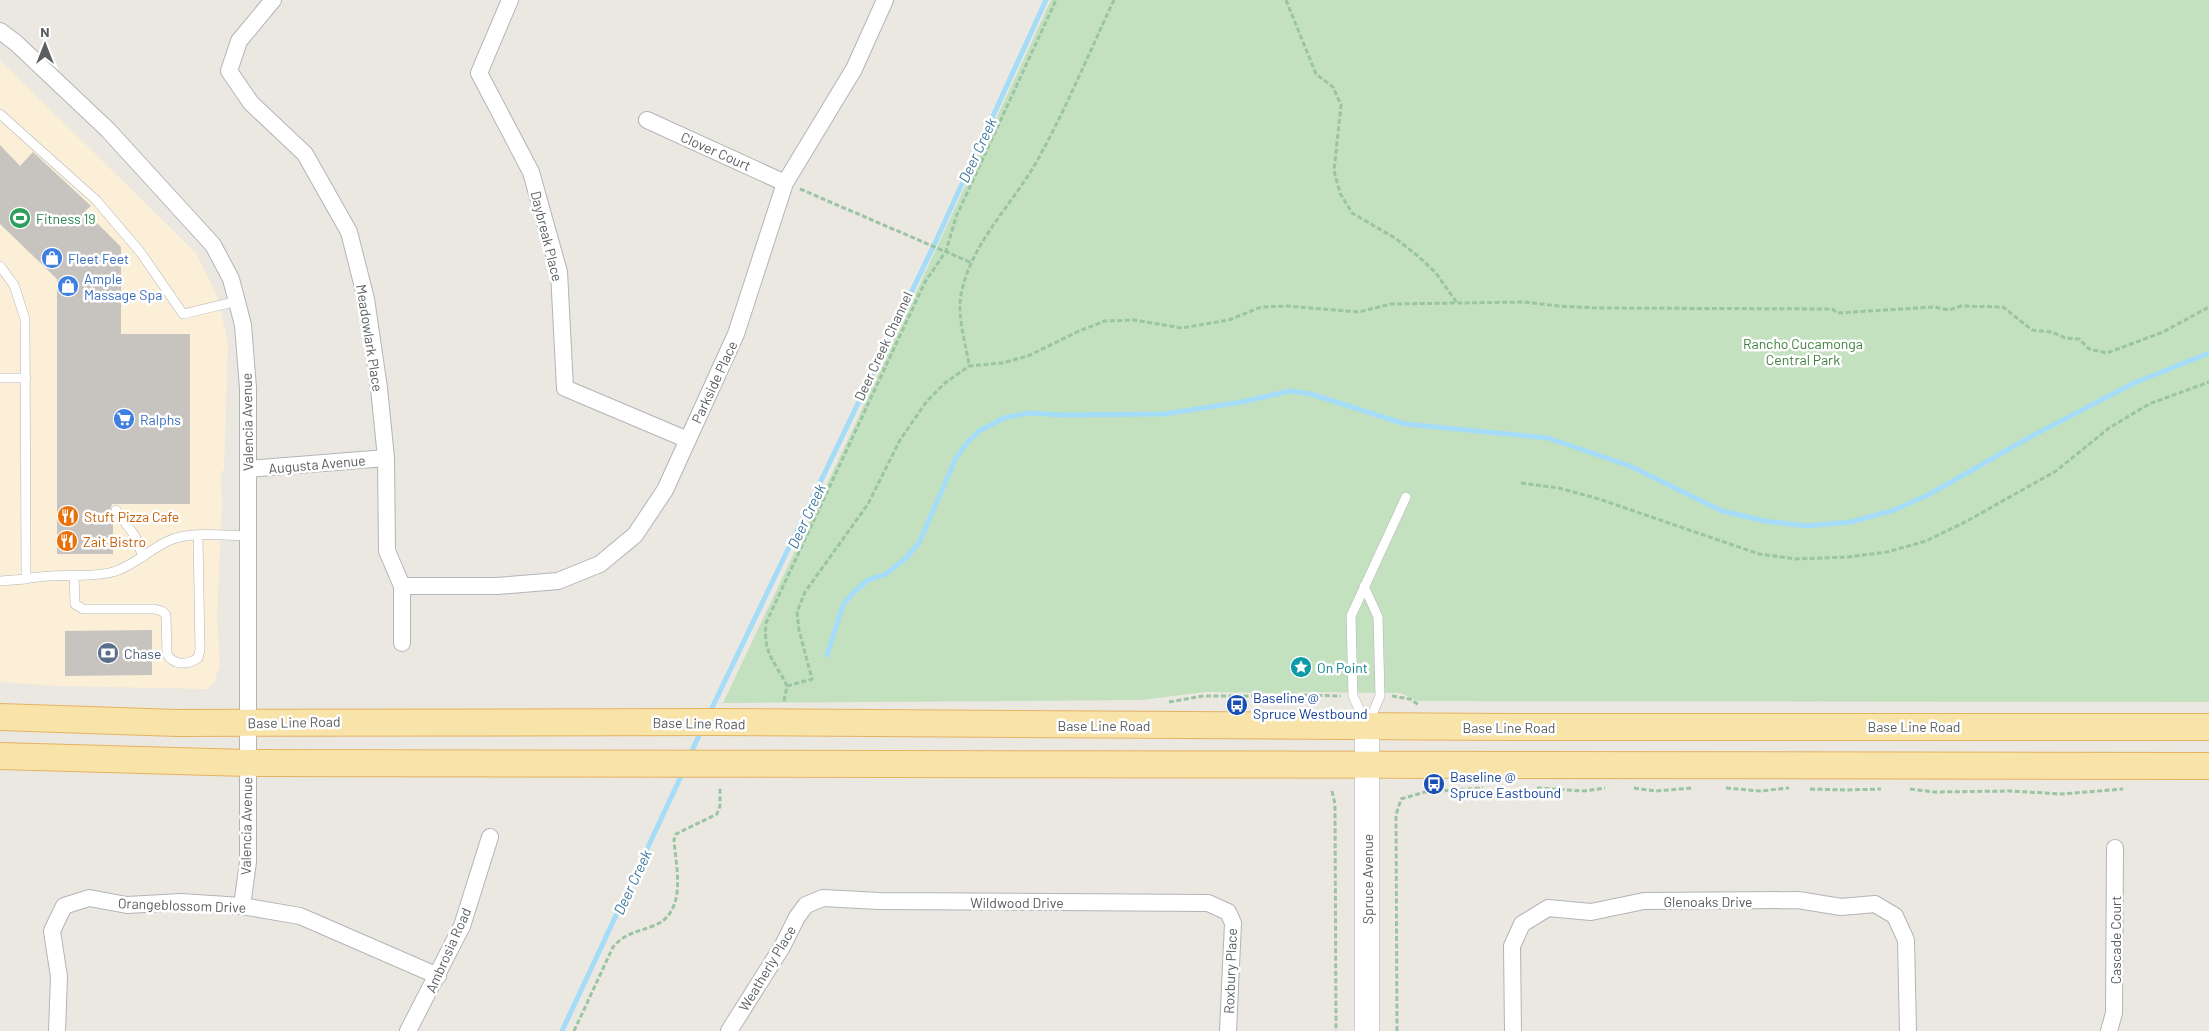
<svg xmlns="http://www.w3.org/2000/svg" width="2209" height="1031" font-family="Barlow,sans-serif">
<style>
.commercial{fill:#fbefd7}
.green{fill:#c3e1bf}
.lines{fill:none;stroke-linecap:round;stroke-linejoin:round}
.stream{stroke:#a5dcf8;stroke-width:5}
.building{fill:#c7c3be}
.lane-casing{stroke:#b2b4b8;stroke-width:10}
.street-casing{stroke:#b2b4b8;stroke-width:18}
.secondary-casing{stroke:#b1b5b8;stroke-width:25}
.primary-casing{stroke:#e5b260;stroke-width:28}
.path{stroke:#9ac4a2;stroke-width:3;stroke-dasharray:5 2.5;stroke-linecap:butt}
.lane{stroke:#fff;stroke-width:9}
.street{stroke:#fff;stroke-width:16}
.secondary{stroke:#fff;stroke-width:24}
.primary{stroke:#f8e3a9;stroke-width:26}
.labels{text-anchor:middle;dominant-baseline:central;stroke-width:5;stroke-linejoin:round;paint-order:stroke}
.street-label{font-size:14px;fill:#5a5e61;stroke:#fff}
.leisure-label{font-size:14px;fill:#27864d;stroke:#fff;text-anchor:start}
.shop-label{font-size:14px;fill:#366cbe;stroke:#fff;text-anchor:start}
.park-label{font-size:14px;fill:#3e7f3a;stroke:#fff}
.food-label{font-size:14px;fill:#c56008;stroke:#fff;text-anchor:start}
.service-label{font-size:14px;fill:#4e5e75;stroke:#fff;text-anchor:start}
.culture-label{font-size:14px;fill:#0d838f;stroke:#fff;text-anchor:start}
.transit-label{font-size:14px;fill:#164399;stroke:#fff;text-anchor:start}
.water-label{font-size:15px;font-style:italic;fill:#41799f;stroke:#fff}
</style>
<rect width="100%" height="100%" fill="#ebe8e1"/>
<path class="commercial" d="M0,60l196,193 21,43 11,46 -4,128 -3,2 1,35 -5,110 3,49 -7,18 -6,5 -150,-3 -57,-4z"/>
<path class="green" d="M1051,0h1158v702l-791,-1 -18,-8 -100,-1 -11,4 -16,-3 -68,-1 -63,8 -419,3 129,-272z"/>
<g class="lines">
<path class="stream" d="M827,655l16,-50 11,-13 14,-12 18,-6 20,-16 13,-15 37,-85 10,-14 13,-13 25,-13 24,-5 37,2 99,-1 78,-12 48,-11 21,3 94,30 143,14 82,28 92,45 43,10 41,5 45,-4 43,-12 34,-15 102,-58 104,-54 75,-30
M709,714l226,-471 111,-243
M690,755l11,-24
M562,1031l121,-259"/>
</g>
<path class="building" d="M0,145l20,21 13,-14 58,54 -6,5 36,36v87h69v170h-78l-2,6 3,6v38h-56v-275l-57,-55z
M152,630v45l-87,1v-45z"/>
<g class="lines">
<g class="lane-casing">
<path id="lane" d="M0,114l96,86 45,53 42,61 54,-13
M0,266l14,19 11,34 1,260 -26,2
M0,378h26
M116,510l19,26 8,21
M74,575l1,29 8,5h71l8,2 4,4 1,39c7,12 21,11 31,4l2,-8 -2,-114
M26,579c29,-7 59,0 87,-7 20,-6 35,-21 53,-30 23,-12 58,-6 83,-6
M1364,586l14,31 2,79 -12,28
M1366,724l-13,-28 -2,-80 55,-119"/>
</g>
<g class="street-casing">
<path id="street" d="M273,0l-34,41 -10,30 22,32 54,51 44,78 17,67 13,89 7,70 1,93 15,35v57
M510,0l-31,73 52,99 28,100 6,116 123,52
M0,31l16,12 92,87 105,115 18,34 12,46 5,63v474l-6,44
M647,120l138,63
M248,469l138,-11
M402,586h95l61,-5 42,-17 35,-29 30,-45 71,-156 49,-151 69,-114 31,-69
M57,1031l2,-54 -7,-46 12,-25 25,-8 38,7 54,-3 61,4 58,10 138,60
M408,1031l54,-105 28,-89
M729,1031l53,-84 15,-30 9,-12 17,-7 56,3 329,2 20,9 5,11 -5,108
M1513,1031l-1,-85 10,-22 26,-16 43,4 53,-11 154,-1 43,7 34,-3 20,12 11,24 2,91
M2109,1031l5,-18 1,-165"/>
</g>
<g class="secondary-casing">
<path id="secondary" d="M1367,726v305"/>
</g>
<g class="primary-casing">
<path id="primary" d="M0,717l177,6 538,-1 793,5h701
M0,756l247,7 1962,3"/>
</g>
<path class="path" d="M1114,0c-25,53 -48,109 -77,161 -24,43 -67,83 -76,134 -4,22 5,49 8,71l33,-3 26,-7 51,-25 26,-10 29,-1 48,8 47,-8 32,-13 26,-1 72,6 32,-8 133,-2 35,4 38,2 235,1 6,4 96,-6 15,3 12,-4 42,1 29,23 20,2 13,6 14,1 10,10 18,4 56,-21 46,-25
M1286,0l30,74 17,13 8,18 -7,66 6,22 12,20 43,25 23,18 18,17 21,30
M800,189l172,74
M1521,483l38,5 40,11 160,55 37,5 52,-2 39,-5 39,-11 41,-20 89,-50 53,-43 40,-24 60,-22
M787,686l25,-7 -13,-49 -2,-18 8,-20 63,-88 32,-64 27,-39 18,-18 24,-17
M1392,696l18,3 9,6
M784,701l3,-15c-12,-26 -24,-30 -21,-63l159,-341 21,-31 10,-34 100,-217
M1169,702l34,-6h69l17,4 17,-5 35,1
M1537,788l47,3 21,-3
M1634,788l22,3 36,-3
M1726,788l34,3 29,-3
M1810,789l35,1 36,-1
M1910,789l24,3 76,-1 52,3 61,-5
M1332,791l3,13 1,227
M574,1031l39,-84c12,-14 24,-15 40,-21 35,-13 23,-58 21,-86l2,-6 41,-20 3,-8v-19
M1397,1031l-1,-216 5,-16 24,-7 58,-4"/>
<use href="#lane" class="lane"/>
<use href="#street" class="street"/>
<use href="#secondary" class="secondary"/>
<use href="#primary" class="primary"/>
</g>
<defs>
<g id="stadium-disc" transform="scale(1.125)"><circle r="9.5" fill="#2e9e5b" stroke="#fff"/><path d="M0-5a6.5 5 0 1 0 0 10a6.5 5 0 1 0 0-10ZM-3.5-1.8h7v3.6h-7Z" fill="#fff"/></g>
<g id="shop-disc" transform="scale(1.125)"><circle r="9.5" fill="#3f7fe0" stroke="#fff"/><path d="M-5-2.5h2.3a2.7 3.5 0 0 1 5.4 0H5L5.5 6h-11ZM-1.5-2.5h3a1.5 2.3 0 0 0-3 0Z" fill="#fff"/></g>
<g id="supermarket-disc" transform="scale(1.125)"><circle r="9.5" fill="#3f7fe0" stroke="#fff"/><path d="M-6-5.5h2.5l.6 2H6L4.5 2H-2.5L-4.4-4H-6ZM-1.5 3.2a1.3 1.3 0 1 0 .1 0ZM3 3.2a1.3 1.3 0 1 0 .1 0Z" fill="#fff"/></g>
<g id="restaurant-disc" transform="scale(1.125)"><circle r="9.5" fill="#e8710a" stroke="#fff"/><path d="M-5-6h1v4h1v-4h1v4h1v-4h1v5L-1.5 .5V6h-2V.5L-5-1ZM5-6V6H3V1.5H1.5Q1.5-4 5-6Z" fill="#fff"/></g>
<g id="bank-disc" transform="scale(1.125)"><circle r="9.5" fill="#5c6f8a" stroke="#fff"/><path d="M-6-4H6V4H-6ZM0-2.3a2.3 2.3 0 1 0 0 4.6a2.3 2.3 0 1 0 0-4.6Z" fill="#fff"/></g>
<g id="sight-disc" transform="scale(1.125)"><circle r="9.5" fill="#0f9aa8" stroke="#fff"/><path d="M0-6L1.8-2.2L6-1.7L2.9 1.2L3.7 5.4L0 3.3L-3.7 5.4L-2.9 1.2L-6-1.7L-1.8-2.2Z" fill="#fff"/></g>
<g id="bus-disc" transform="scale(1.125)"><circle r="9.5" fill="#1a4fb4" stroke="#fff"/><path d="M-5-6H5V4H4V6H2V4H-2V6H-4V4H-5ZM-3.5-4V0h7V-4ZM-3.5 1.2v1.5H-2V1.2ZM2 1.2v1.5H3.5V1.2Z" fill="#fff"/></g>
</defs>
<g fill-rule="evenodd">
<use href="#stadium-disc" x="20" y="218"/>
<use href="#shop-disc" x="52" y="258"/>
<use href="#shop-disc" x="68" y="286"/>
<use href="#supermarket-disc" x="124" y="419"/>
<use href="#restaurant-disc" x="68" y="516"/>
<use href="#restaurant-disc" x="67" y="541"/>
<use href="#bank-disc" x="108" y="653"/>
<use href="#sight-disc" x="1301" y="667"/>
<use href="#bus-disc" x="1237" y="705"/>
<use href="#bus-disc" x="1434" y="784"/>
</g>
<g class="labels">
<g class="street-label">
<text transform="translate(716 151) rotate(24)">Clover Court</text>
<text transform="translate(547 236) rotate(76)">Daybreak Place</text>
<text transform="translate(370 338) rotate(81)">Meadowlark Place</text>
<text transform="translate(883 346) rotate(-65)">Deer Creek Channel</text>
<text transform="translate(714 382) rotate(-65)">Parkside Place</text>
<text transform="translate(247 422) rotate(-91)">Valencia Avenue</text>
<text transform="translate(317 464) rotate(-5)">Augusta Avenue</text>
<text transform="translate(294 722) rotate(-1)">Base Line Road</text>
<text transform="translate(699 723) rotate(1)">Base Line Road</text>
<text x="1104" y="725">Base Line Road</text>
<text x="1914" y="726">Base Line Road</text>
<text x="1509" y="727">Base Line Road</text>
<text transform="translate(246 826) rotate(-89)">Valencia Avenue</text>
<text transform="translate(1367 879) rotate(-90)">Spruce Avenue</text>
<text x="1708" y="901">Glenoaks Drive</text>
<text x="1017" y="902">Wildwood Drive</text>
<text transform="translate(182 905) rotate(2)">Orangeblossom Drive</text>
<text transform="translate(2115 940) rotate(-90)">Cascade Court</text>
<text transform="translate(448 950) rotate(-66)">Ambrosia Road</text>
<text transform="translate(767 968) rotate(-59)">Weatherly Place</text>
<text transform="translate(1230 971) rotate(-88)">Roxbury Place</text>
</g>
<g class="leisure-label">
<text x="36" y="218">Fitness 19</text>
</g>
<g class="shop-label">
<text x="68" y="258">Fleet Feet</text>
<text x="84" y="278">Ample<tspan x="84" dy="16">Massage Spa</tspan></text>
<text x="140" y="419">Ralphs</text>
</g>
<g class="park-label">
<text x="1803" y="343">Rancho Cucamonga<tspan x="1803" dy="16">Central Park</tspan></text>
</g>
<g class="food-label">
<text x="84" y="516">Stuft Pizza Cafe</text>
<text x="83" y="541">Zait Bistro</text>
</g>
<g class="service-label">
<text x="124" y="653">Chase</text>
</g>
<g class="culture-label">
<text x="1317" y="667">On Point</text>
</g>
<g class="transit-label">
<text x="1253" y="697">Baseline @<tspan x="1253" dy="16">Spruce Westbound</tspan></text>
<text x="1450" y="776">Baseline @<tspan x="1450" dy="16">Spruce Eastbound</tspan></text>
</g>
<g class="water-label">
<text transform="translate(977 150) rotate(-65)">Deer Creek</text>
<text transform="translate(806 516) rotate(-65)">Deer Creek</text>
<text transform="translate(632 882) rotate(-65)">Deer Creek</text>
</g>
</g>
<g transform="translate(45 45)" stroke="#ffffff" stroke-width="4" paint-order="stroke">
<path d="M0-4L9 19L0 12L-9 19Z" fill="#5a5e61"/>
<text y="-8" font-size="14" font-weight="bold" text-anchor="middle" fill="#5a5e61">N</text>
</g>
</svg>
